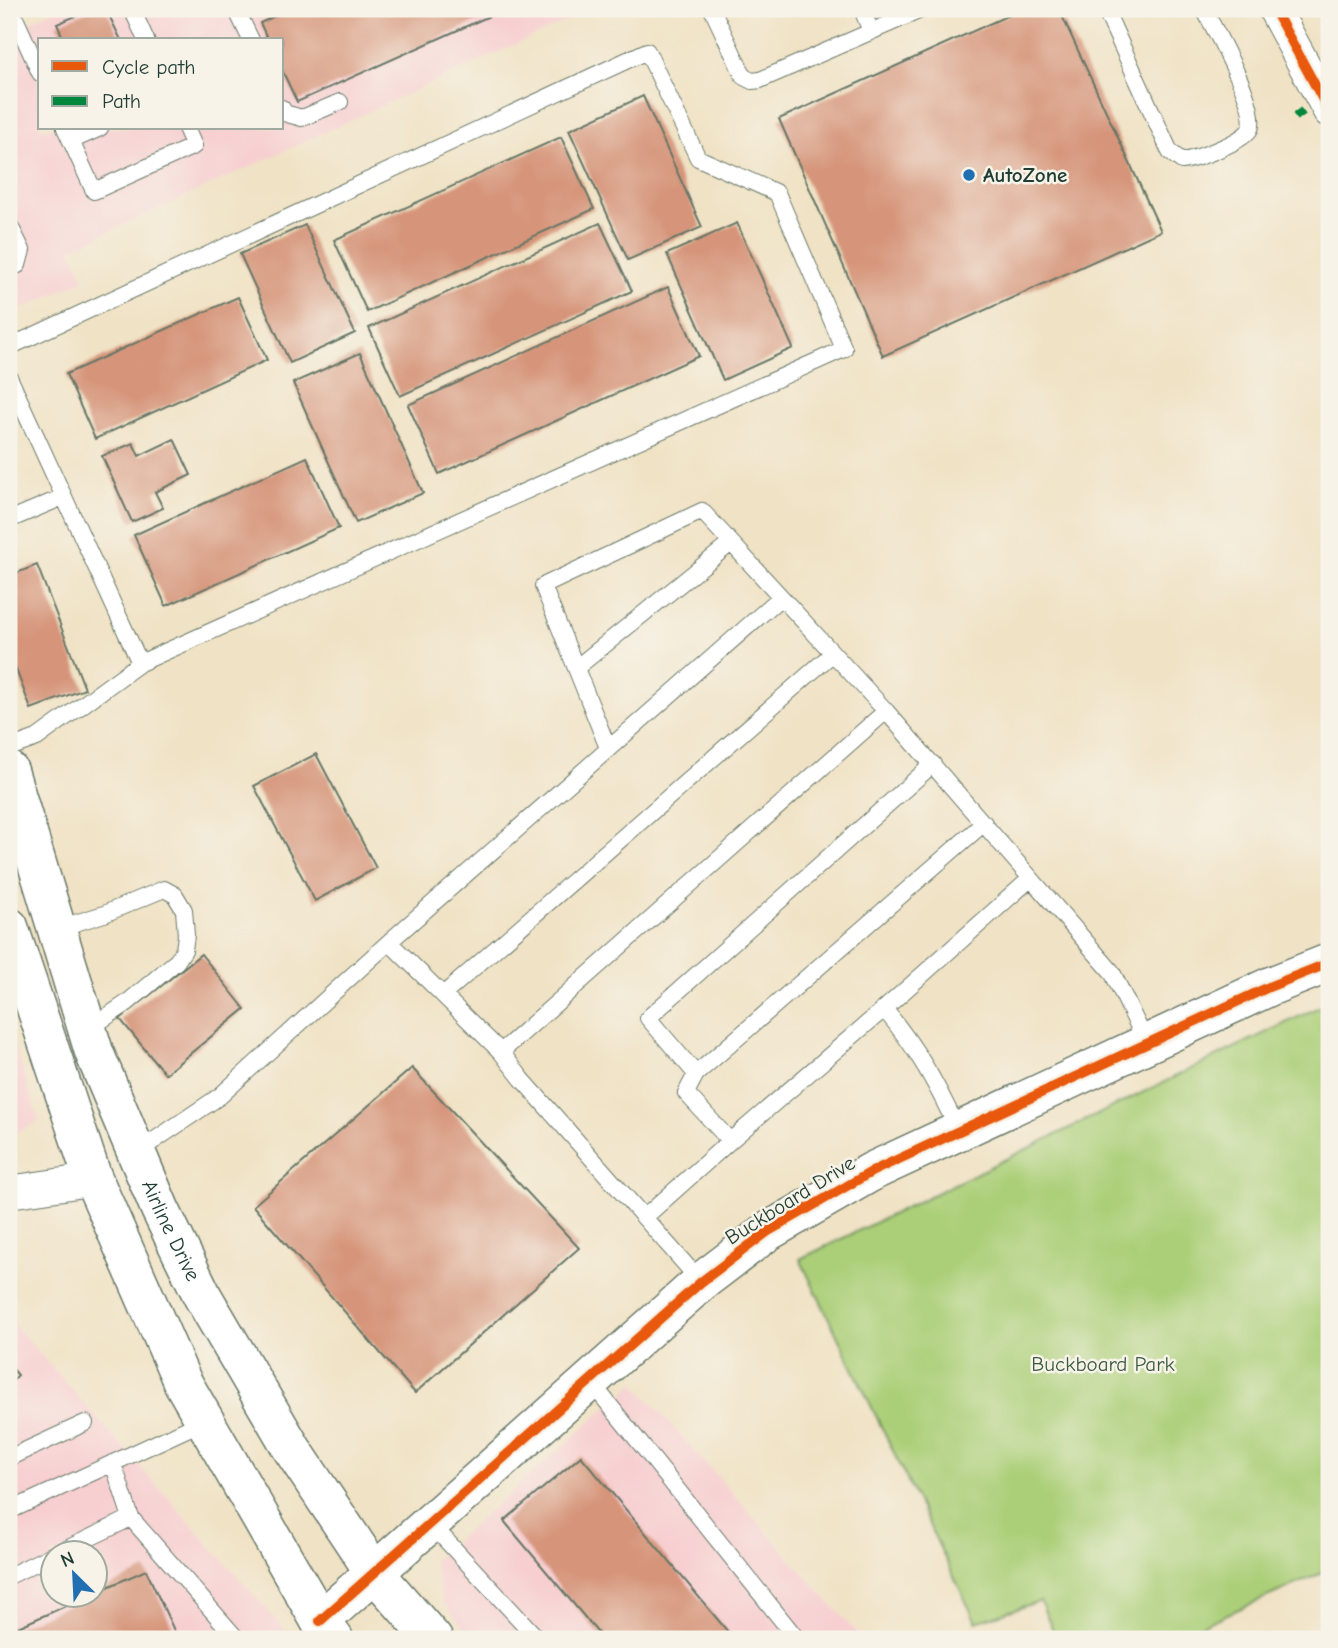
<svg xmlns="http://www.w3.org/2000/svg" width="1338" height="1648" font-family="'Comic Neue',sans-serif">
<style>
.built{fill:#f7cfd1;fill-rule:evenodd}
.green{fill:#abcf78;stroke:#658656;stroke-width:2}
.building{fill:#d6957a}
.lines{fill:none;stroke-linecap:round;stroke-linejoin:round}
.service-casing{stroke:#687767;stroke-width:18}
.minor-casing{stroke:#687767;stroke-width:34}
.tertiary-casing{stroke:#687767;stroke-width:41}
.secondary-casing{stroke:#687767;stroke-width:41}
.service{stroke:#fff;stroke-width:16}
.minor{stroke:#fff;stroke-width:32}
.tertiary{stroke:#fff;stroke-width:38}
.secondary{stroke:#fff;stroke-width:38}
.quiet{stroke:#00873e;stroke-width:9;stroke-dasharray:18 9;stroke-linecap:butt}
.cycleway-casing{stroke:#f7f3e8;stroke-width:15}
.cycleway{stroke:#e8590c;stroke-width:10}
.poi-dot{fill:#1f6fb2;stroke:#f7f3e8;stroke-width:2.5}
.labels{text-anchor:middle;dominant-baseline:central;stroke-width:5;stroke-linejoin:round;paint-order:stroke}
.poi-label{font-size:21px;font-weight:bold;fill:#1f3d34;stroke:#f7f3e8;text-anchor:start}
.street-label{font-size:21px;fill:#1f3d34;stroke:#f7f3e8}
.park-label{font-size:21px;fill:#3b5a42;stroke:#f7f3e8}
</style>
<rect width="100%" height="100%" fill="#f7f3e8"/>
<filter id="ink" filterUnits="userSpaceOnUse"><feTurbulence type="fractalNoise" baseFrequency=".0143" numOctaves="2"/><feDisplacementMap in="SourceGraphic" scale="14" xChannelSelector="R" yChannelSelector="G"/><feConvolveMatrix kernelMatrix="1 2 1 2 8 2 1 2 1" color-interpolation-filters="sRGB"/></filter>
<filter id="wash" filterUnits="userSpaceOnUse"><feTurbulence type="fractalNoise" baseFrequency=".00686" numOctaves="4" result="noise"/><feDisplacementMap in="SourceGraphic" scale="28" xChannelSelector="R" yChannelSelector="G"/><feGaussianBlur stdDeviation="1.57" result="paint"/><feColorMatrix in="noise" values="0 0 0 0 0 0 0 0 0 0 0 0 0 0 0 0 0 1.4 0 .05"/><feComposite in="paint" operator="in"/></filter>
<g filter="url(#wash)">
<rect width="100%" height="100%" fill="#f0e2c5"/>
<path class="built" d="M58,9h534l-521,240 13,31 -75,35v-284zM40,40h242v88h-242z
M9,1031l30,90 -24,13 -6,-8z
M9,1319l284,320h-284zM52,1554h42v42h-42z
M634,1383l228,256h-388l-31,-36 -10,-42z"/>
<path class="green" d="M1329,1002v568l-159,69h-113l-17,-38 -64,21 -176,-363z"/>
<g id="blocks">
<path class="building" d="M92,9h14l15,31h-57l-7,-16z
M290,9h215l-208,93 -15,-32v-30h-14l-8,-17z
M1022,9h37l102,222 -278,125 -104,-237z
M643,96l59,131 -74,33 -59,-130z
M561,137l33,72 -227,103 -33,-72z
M600,223l32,68 -232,105 -31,-68z
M737,223l56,125 -70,32 -56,-126z
M305,225l50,108 -65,30 -50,-109z
M668,287l31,69 -260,118 -31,-69z
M238,297l29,63 -172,79 -29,-65z
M360,353l63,140 -67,30 -63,-140z
M174,439l17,36 -36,17 8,16 -31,14 -30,-66 31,-13 6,13z
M307,457l32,71 -173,78 -32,-71z
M37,565l48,124 -54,20 -22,-58v-75z
M316,754l60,114 -61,33 -61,-115z
M201,954l44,55 -80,65 -45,-55z
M412,1068l167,180 -164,145 -162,-187z
M9,1365l9,10 -9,10z
M581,1456l153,183h-131l-99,-118z
M146,1570l32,69h-169v-8l79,-35h6v-3z"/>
</g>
</g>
<g filter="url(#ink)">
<use href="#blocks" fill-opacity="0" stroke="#687767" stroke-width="2"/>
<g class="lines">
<g class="service-casing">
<path id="service" d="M11,9l29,64
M132,9l14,31
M236,9l15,31
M712,9l32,68 8,4 8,-1 163,-71
M862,9l9,23
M1105,9l65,143 12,9c15,-2 61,-19 68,-32 10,-21 -35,-98 -46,-120
M282,108l2,5 18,5 38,-16
M65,128l29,63 100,-45 -8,-18
M71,141l29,-13
M9,224l13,26 -4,15 -9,4
M9,347l638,-296 51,107 79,35 67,156 -704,314 -131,-286
M9,520l54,-23
M576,668l155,-125
M9,748l28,-10 103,-75
M608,748l-65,-162 159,-75 184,200 226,261 35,72
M984,823l-288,251 -10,19 44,48 154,-132 146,-130
M56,929l48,-15 60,-25 11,6 9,15 2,25 -2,15 -7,11 -50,42 -40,27
M389,942l112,110 21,27 179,203
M444,994l388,-340
M884,1009c34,40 53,76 75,123
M501,1052l385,-341
M696,1074l-48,-56 285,-254
M137,1152l83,-56 169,-154 392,-345
M645,1217l85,-76
M591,1382l206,257
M9,1458l76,-35
M113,1463l18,55 106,121
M9,1511l195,-90
M430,1523l108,116
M56,1554l75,-36
M9,1576l43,-21
M1326,1639l3,-1"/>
</g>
<g class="minor-casing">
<path id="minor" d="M1274,9l55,102
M9,1192l68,-10 15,-6"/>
</g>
<g class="tertiary-casing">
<path id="tertiary" d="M320,1621l381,-339 66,-50 106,-61 398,-185 58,-23"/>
</g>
<g class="secondary-casing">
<g id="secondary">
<path id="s1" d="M9,771l85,281 66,157 43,88 89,152 82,123 59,67"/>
<path d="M9,927l83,249 90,205 138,240 14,18"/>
</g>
</g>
<use href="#service" class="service"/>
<use href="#minor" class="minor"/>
<use href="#tertiary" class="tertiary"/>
<use href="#secondary" class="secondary"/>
<path class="quiet" d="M1295,117l8,-6"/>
<g class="cycleway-casing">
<path id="cycleway" d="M1274,9l55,102
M320,1621l381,-339 66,-50 106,-61 398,-185 58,-23"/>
</g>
<use href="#cycleway" class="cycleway"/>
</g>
</g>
<circle class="poi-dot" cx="969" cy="175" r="7"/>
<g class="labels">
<g class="poi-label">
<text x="983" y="175">AutoZone</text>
</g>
<g class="street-label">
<text transform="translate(790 1200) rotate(-32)">Buckboard Drive</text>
<text stroke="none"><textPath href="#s1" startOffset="488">Airline Drive</textPath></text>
</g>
<g class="park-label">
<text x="1103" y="1364">Buckboard Park</text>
</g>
</g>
<rect width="1338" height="1648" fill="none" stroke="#f7f3e8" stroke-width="35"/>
<rect x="38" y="38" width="245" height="91" fill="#f7f3e8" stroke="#a1aaa0" stroke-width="2"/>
<rect x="52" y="61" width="35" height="10" fill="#e8590c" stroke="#a1aaa0" stroke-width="2"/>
<text x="102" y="74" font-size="21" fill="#1f3d34">Cycle path</text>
<rect x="52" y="96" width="35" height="10" fill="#00873e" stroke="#a1aaa0" stroke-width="2"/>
<text x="102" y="108" font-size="21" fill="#1f3d34">Path</text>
<g transform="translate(74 1574) rotate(336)"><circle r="33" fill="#f7f3e8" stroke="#a1aaa0" stroke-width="2"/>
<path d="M0-5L12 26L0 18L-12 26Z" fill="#1f6fb2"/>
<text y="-10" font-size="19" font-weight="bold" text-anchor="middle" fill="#1f3d34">N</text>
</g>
</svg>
